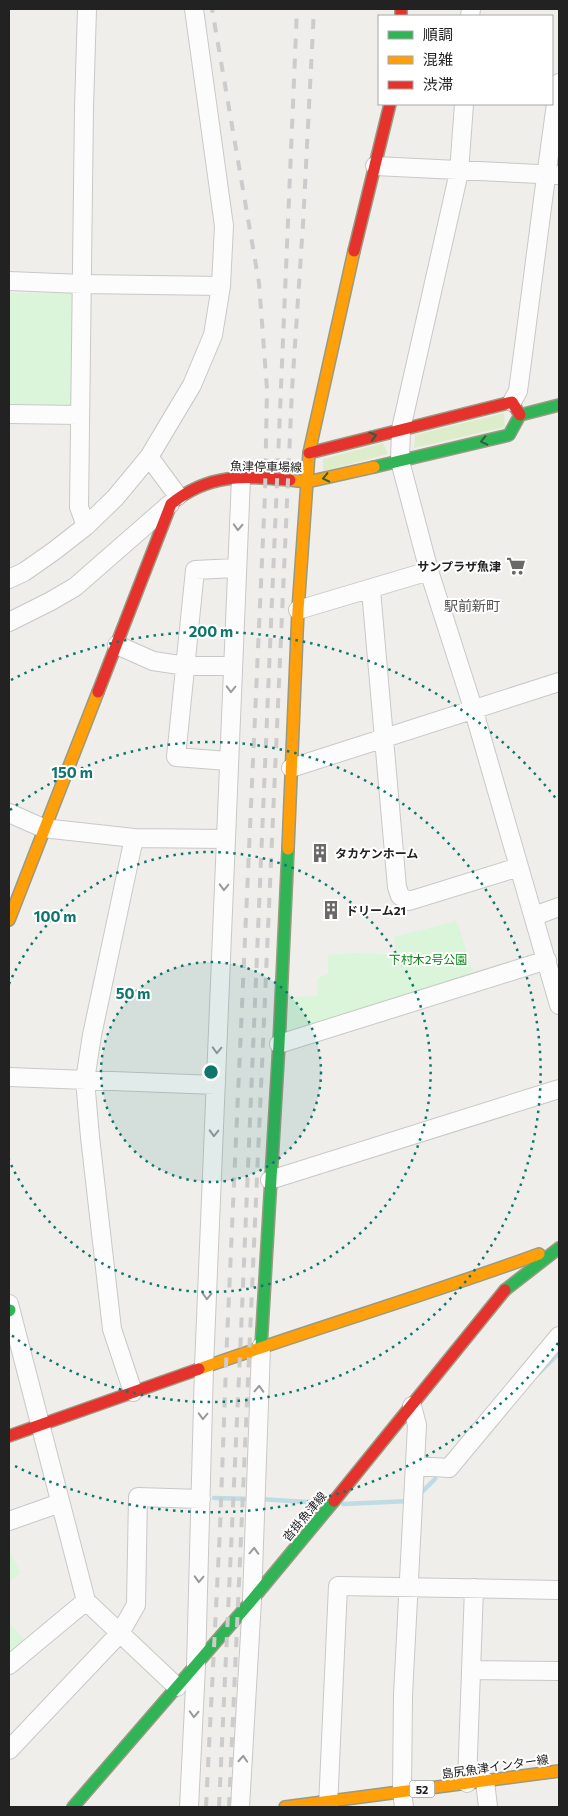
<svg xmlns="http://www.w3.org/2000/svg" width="568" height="1816" font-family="Commissioner,'Noto Sans JP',sans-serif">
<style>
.grass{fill:#ddeccb}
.park{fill:#daf5da}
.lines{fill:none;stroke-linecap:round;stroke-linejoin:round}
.stream{stroke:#bfdbe3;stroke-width:4.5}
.street-casing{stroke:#c9c8c7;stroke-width:20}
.fast-casing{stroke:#999a82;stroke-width:14}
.slow-casing{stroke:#999a82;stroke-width:14}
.jam-casing{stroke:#999a82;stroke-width:14}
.street{stroke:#fdfcfc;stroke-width:18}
.fast{stroke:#30b455;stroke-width:11}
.slow{stroke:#ff9f0a;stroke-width:11}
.jam{stroke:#e5322d;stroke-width:11}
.rail{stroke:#ccc;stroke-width:4;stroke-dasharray:10 10;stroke-linecap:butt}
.oneway{stroke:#286439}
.oneway2{stroke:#9a9a9a}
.ring{fill:none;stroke:#0f766e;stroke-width:2.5;stroke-dasharray:2.5 5}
.labels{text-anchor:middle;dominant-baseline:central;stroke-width:4;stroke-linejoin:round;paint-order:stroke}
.shield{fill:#fff;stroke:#646464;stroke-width:1}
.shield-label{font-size:11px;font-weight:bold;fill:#222}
.street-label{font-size:12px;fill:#222;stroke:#fff}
.poi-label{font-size:12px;font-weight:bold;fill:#222;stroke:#fff;text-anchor:start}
.park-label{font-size:12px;fill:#0c8416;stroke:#fff}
.neighbourhood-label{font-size:14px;fill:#555;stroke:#fff}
.centre{fill:#0f766e;stroke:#fff;stroke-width:2.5}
.ring-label{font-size:15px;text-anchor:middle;font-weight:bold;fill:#0f766e;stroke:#fff;stroke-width:4;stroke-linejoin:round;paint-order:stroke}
</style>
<rect width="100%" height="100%" fill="#f0eeeb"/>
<path class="grass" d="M504,413l1,14 -91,21 1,-13z
M383,443l5,11 -65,17v-12z"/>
<path class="park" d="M9,293h67l-2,113h-65z
M457,921l17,54 -187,58 2,-36 28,-1 1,-18 10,-4v-19l28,-2 40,2 -2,-18z
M9,1548l11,25 -11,10z
M9,1621l16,20 -16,13z"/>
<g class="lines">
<path class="stream" d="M539,1373l20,-20
M420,1494l15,-15
M214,1498l39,1
M260,1499l62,4
M343,1504l67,-3"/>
<g class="street-casing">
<path id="street" d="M470,16l1,-7
M464,104l-5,68 -58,257 -1,32 29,110 44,137 86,297
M375,166l184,9
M9,281l73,3 139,2
M512,402l6,-11c14,-103 26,-205 41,-308
M9,414l71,1
M149,457l29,39
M86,526l-7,-19 5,-399 3,-99
M9,579l15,-7 30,-21 32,-25 29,-28 34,-41 43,-72 21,-50 8,-49 3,-60 -30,-217
M371,590l26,297 3,9 9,5 110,-34
M298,610l131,-39
M9,622l42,-21 24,-14 95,-83
M117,645l36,16 33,5h46
M228,761l-52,-4 19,-187 41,-2
M291,768l268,-86
M9,813l34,15 91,10 91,1
M534,916l25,-9
M279,1044l268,-84
M9,1077l207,8
M270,1180l289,-91
M9,1304l77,297 91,86
M133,1392l-21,-63 -22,-192 -5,-57 7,-45 42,-197
M415,1466l34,2 110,-132
M9,1521l51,-18
M9,1665l77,-64
M471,1670l88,1
M9,1750l111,-117 16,-28 2,-108 63,2
M485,1781l3,26
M467,1783l7,-195
M189,1807l7,-141 8,-299 37,-889
M240,1807l12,-207 9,-253
M328,1807l10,-221 221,4
M404,1807l-2,-15 1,-97 14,-270 -5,-19"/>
</g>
<g class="fast-casing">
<path id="fast" d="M374,467l135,-32 11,-20 39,-10
M505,1290l54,-42
M9,1311l1,-1
M261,1347l18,-303 9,-195
M73,1807l179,-207 82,-99"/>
</g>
<g class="slow-casing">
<path id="slow" d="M290,480l17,2 2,-29 45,-202
M288,849l10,-239 9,-128 67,-15
M9,920l89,-228
M199,1369c113,-40 228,-74 340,-115
M285,1807l274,-36"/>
</g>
<g class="jam-casing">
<path id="jam" d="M401,9v7
M354,251l36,-147
M309,453l203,-51 8,13
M98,692l73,-188c38,-31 73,-28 119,-24
M9,1436l190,-67
M334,1501l171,-211"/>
</g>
<use href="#street" class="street"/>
<use href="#fast" class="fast"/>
<use href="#slow" class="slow"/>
<use href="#jam" class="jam"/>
<path class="rail" d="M206,1807l14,-278 7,-190 38,-845 2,-105 -8,-106 -47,-274
M219,1807l22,-474 56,-1324
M229,1807l63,-1417 11,-166 11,-215"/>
</g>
<defs><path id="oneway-chevron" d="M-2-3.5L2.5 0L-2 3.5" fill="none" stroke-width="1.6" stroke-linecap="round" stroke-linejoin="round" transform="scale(1.25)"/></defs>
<g class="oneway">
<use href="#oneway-chevron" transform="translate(373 436) rotate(-15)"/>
<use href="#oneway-chevron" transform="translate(484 441) rotate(167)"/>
<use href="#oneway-chevron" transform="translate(326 478) rotate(167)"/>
</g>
<g class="oneway2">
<use href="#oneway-chevron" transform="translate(238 527) rotate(93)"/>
<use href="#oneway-chevron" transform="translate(231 689) rotate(92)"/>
<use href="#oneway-chevron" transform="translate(224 887) rotate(92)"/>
<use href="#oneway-chevron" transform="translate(217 1050) rotate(92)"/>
<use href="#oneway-chevron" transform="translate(214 1133) rotate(92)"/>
<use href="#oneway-chevron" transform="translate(207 1296) rotate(92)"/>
<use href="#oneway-chevron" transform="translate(259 1389) rotate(-88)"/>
<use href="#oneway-chevron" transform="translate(203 1416) rotate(92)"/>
<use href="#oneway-chevron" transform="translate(254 1551) rotate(-88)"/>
<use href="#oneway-chevron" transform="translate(199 1579) rotate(92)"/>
<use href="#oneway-chevron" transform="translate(194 1714) rotate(93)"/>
<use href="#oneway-chevron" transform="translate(243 1759) rotate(-87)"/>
</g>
<circle cx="211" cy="1072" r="110" fill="#0f766e" fill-opacity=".12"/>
<g class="ring">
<circle cx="211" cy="1072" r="110"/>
<path d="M9 984A220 220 0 1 1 9 1160"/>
<path d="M10 810A330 330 0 1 1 10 1334"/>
<path d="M558 1343A440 440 0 0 1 11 1464M11 680A440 440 0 0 1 558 801"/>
</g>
<defs>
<g id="supermarket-bare" transform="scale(1.5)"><path d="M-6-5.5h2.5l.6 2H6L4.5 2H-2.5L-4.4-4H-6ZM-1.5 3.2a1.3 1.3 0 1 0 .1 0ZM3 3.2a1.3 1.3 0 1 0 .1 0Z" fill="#6a6968" stroke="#fff" stroke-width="2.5" paint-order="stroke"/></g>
<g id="building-bare" transform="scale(1.5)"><path d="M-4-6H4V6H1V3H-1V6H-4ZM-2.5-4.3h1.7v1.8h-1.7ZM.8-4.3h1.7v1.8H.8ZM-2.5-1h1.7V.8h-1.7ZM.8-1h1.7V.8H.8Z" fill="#6a6968" stroke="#fff" stroke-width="2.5" paint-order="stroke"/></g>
</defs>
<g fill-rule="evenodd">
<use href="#supermarket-bare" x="516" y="566"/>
<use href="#building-bare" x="320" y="853"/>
<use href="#building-bare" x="331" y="910"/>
</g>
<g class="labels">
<rect class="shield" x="409.5" y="1780.5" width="25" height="17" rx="4"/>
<g class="shield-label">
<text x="422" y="1789">52</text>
</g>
<g class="street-label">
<text transform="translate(266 466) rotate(1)">魚津停車場線</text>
<text transform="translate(304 1516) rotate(-50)">沓掛魚津線</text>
<text transform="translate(495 1766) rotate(-8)">島尻魚津インター線</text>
</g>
<g class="poi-label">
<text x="501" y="566" text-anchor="end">サンプラザ魚津</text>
<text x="335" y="853">タカケンホーム</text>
<text x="346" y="910">ドリーム21</text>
</g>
<g class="park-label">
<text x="428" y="959">下村木2号公園</text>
</g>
<g class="neighbourhood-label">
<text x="472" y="605">駅前新町</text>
</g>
</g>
<circle cx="211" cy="1072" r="8" class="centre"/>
<g class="ring-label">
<text x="211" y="637">200 m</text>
<text x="72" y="778">150 m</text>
<text x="55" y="922">100 m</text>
<text x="133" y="999">50 m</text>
</g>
<rect width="568" height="1816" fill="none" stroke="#222222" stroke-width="20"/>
<rect x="378" y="15" width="175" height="90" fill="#ffffff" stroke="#a7a7a7"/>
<rect x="388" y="31" width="25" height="8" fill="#30b455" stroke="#a7a7a7"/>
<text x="423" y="40" font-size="15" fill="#222222">順調</text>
<rect x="388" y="56" width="25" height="8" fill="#ff9f0a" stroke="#a7a7a7"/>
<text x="423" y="65" font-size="15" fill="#222222">混雑</text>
<rect x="388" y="81" width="25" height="8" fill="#e5322d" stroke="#a7a7a7"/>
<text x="423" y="90" font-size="15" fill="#222222">渋滞</text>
</svg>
